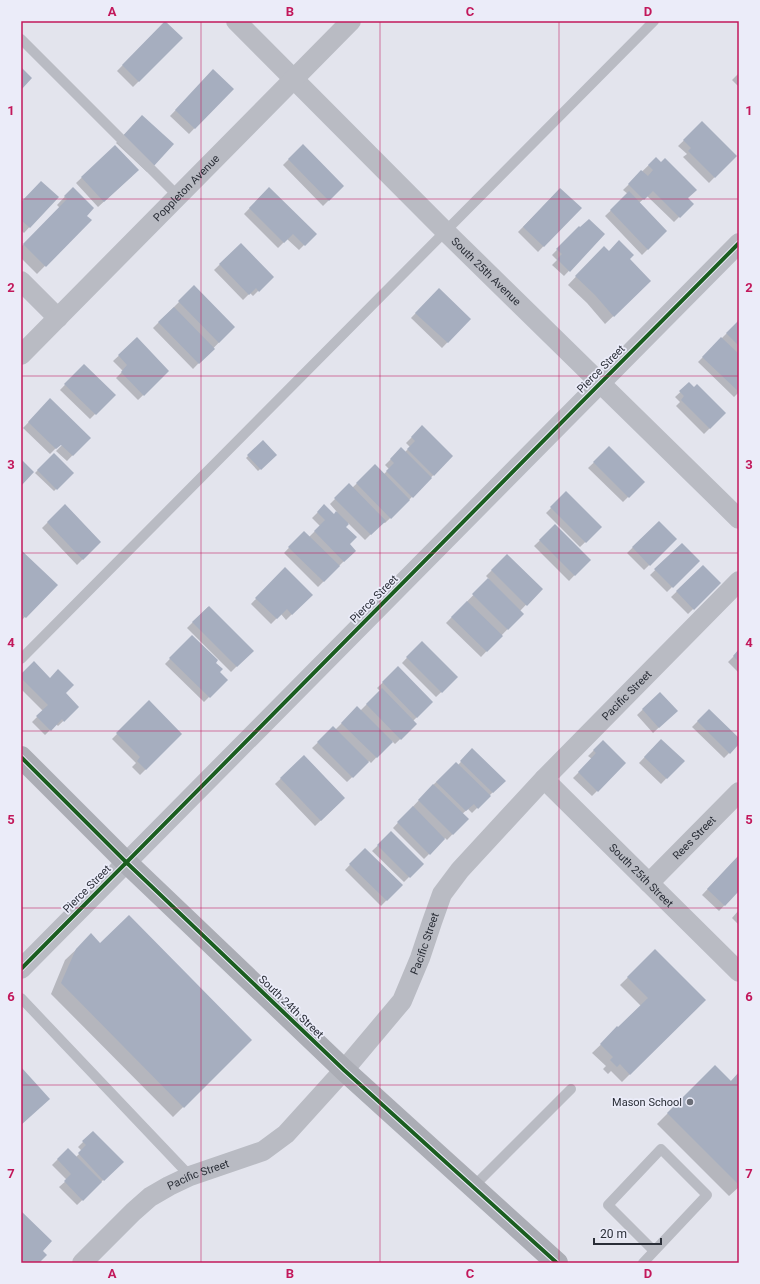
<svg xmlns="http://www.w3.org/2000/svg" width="760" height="1284" font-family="Roboto,sans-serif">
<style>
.shadow{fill:#0003}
.building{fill:#a6aebf}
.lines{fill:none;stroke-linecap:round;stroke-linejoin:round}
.service{stroke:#b9bbc3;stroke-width:10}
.minor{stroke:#b9bbc3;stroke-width:20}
.secondary{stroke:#abadb5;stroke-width:22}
.cycleway-casing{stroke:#ebecf9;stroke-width:6}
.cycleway{stroke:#1b5e20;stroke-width:4}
.grid{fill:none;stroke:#c2185b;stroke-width:1;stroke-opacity:0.55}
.poi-dot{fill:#6b6e77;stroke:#ebecf9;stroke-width:1.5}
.labels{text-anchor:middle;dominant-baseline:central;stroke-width:3.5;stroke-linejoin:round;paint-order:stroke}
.street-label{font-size:11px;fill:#2a2e37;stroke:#ebecf9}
.poi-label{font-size:11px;fill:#2a2e37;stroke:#ebecf9;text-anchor:end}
.neatline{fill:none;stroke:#c2185b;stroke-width:1.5}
.grid-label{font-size:13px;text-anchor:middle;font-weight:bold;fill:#c2185b}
</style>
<rect width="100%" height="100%" fill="#e3e4ed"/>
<path class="shadow" d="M165,22l17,16 -49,49 -16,-16z
M213,71l19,18 -43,45 -19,-18z
M739,73v14l-7,-7z
M137,121l10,51 -31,-29z
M702,123l33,33 -26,27 -26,-26 4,-3 -9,-8z
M303,145l40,41 -20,20 -40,-41z
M115,146l17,30 -34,31 -22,-24z
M656,158l31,40 5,6 -18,18 -27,-26 -8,7 27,28 -24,24 -37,-39 23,-22 -5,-4z
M73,188l13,28 4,4 -53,54 -16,-16v-11l39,-39 -3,-3z
M269,188l46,46 -16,16 -12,-11 -9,9 -34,-34z
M560,189l20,19 -42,44 -20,-20z
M57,197l-33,36 -3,-3v-26z
M579,227l25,7 -40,42 -12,-11 5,-5 -5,-5z
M240,245l32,32 -19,19 -3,-3 -7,7 -29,-30z
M604,247l5,5 20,7 13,30 -37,35 -18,-21 -19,-18z
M194,287l40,40 -41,42 -40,-41z
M439,289l31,30 -28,29 -31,-30z
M739,321v71l-5,5 -36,-35z
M137,339l31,32 -30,29 -22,-22 7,-7 -10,-10z
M84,365l30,30 -24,24 -30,-29z
M689,384l36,29 -21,21 -28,-28 4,-4 -5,-5z
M50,400l39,38 -22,23 -11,-10 9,-9 -1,-2 -14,14 -27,-26z
M422,427l30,29 -45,46 -22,21 -2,-1 -18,18 -17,-17 -3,4 3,17 6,7 -36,36 -34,-34 20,-21 5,5 11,-11 -8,-8 12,-12 10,9 3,-3 -7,-8 19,-19 3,3 23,-22 8,9 6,-6 -4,-4 16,-16 4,3 5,-5 -4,-4z
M263,441l13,14 -18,16 -12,-13z
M609,448l34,34 -20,20 -35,-34z
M54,454l19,19 -19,18 -19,-18z
M566,493l35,34 -21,20 -34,-34z
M65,505l35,37 -23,23 -35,-37z
M659,522l17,17 -32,31 -17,-17z
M555,526l34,34 -20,21 -35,-35z
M682,544l16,17 -31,31 -17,-17z
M21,551l35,34 -35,36z
M507,555l34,34 -21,22 2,3 -41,43 -35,-34 43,-44 -3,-3z
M703,566l17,17 -32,31 -17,-17z
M285,569l26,26 -25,25 -5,-6 -10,10 -20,-20z
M208,607l44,44 -21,21 -44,-44z
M192,636l22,27 4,9 8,8 -22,22 -39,-38z
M422,642l35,35 -21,20 -34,-34z
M739,651v22l-11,-11z
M398,668l34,34 -19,19 3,3 -21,20 -3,-3 -21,22 -2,-2 -22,21 -35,-34 21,-20 2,2 22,-22 3,3 20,-20 -3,-3z
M21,675l43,18 14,14 -20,19 -2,-2 -11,11 -13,-13 11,-11 -22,-22z
M660,693l11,23 -18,17 -16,-18z
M149,702l32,32 -41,41 -8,-8 4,-4 -24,-24z
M709,710l30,30v3l-15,15 -32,-31z
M661,740l22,21 -22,23 -22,-21z
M603,741l22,22 -33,33 -19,-18 19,-19 -4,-3z
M472,750l32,31 -32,32 -4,-4 -6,5 5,5 -20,21 -2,-2 -21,21 -31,-31 40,-43 23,-22 2,2z
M304,756l40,42 -29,28 -40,-42z
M391,833l31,31 -18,18 -32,-31z
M365,849l36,36 -20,21 -36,-36z
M739,856v34l-20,21 -17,-16z
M739,910v15l-7,-7z
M100,944l151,96 -78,77 -122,-123 14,-34 16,-15z
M655,951l49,49 -82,82 -11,-11 -3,3 -5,-5 3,-3 -14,-13 49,-47 -21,-21z
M715,1066l15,16 9,-8v113l-10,9 -72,-72z
M93,1132l29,30 -45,43 -18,-18 8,-7 -15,-15 16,-16 8,8 6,-6 -4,-4z"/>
<path class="building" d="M165,21l18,17 -44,44 -17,-17z
M21,67l11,11 -11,12z
M213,69l21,20 -39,40 -20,-19z
M142,115l32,29 -21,23 -32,-29z
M702,121l35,35 -22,22 -27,-27 3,-3 -8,-8z
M303,144l41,42 -15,15 -41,-42z
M115,145l24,25 -35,32 -23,-25z
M656,157l5,5 4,-4 32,32 -9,8 6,6 -14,14 -27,-27 -9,9 -16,-16 13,-14 7,6 5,-6 -5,-5z
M41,181l18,16 -29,31 -9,-8v-18z
M73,187l21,21 -7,8 5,4 -46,47 -23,-23 44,-45 -3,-3z
M269,187l48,47 -12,12 -12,-12 -9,9 -35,-35z
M560,188l22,20 -38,39 -21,-20z
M629,191l38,40 -19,19 -38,-40z
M589,219l16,15 -35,38 -13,-13 5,-5 -6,-5 23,-23 1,1z
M619,240l15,15 -4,4 21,22 -37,36 -19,-22 -20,-19 29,-30 5,5z
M241,243l33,34 -15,15 -3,-4 -7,7 -30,-31z
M194,285l41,42 -16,16 -41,-42z
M439,288l32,31 -23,24 -33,-30z
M174,307l41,42 -16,15 -41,-42z
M739,320v26l-13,-13z
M137,337l32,34 -25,25 -23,-24 6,-7 -9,-10z
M721,337l18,17v38l-37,-35z
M84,364l32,31 -20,20 -32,-31z
M689,382l5,5 3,-3 29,29 -16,16 -29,-29 3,-4 -5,-5z
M50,398l41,40 -18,18 -12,-11 -5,4 -28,-27z
M422,425l31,31 -19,20 -27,-27 8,-8 -4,-4z
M263,440l14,15 -16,15 -14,-15z
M609,446l36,36 -16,16 -36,-36z
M401,447l31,31 -19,20 -27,-27 8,-8 -4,-4z
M54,453l20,20 -17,17 -20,-20z
M21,459l13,13 -13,14z
M375,464l35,36 -19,19 -35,-36z
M349,483l37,38 -15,14 -37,-37z
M566,491l36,36 -16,16 -36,-36z
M65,504l36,38 -18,18 -36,-38z
M324,504l10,10 2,-3 13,13 -3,3 11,10 -7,7 6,7 -12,11 -30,-31 11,-11 -8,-8z
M659,521l18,18 -27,27 -18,-19z
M555,524l36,36 -16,16 -36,-36z
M304,531l36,35 -16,16 -36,-35z
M682,543l18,18 -27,27 -19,-19z
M21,550l37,35 -32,33 -5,-4z
M507,554l36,35 -16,17 -36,-36z
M703,565l18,18 -27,27 -18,-19z
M285,567l28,28 -21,20 -5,-6 -10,10 -22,-21z
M488,578l36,36 -16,16 -36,-36z
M467,601l36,35 -16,16 -36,-35z
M209,606l45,45 -17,16 -45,-45z
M192,635l26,25 -2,3 7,6 -3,3 8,8 -18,18 -41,-40z
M422,641l36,36 -16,16 -36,-36z
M739,649v13l-6,-6z
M34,661l16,17 8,-9 16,16 -8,8 13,14 -15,15 -2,-3 -11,12 -15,-15 12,-11 -27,-27v-4z
M398,666l35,36 -16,16 -35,-36z
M382,688l35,36 -16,16 -35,-36z
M660,692l18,19 -19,17 -17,-19z
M149,700l33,34 -36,36 -9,-9 3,-4 -24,-24z
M357,706l36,36 -16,16 -36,-35z
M709,709l30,29v6l-9,10 -33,-33z
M333,726l36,36 -16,16 -36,-36z
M661,739l24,22 -18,18 -23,-22z
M603,740l23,23 -28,29 -20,-20 18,-19 -3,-3z
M472,748l34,33 -13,12 -33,-32z
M304,755l41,43 -24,23 -41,-43z
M456,762l35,34 -13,13 -4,-5 -8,7 -30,-29z
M433,784l36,35 -16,16 -35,-35z
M413,806l32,33 -15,16 -33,-33z
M391,831l33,33 -14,14 -33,-33z
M365,848l38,37 -16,16 -38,-37z
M739,855v36l-14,15 -18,-17z
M129,915l123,125 -68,68 -123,-125 15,-34 15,-16 9,10z
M655,949l51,51 -76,75 -10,-11 -3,3 -7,-7 3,-3 -13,-13 17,-18 1,1 30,-29 -21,-21z
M715,1065l16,16 8,-9v113l-72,-72z
M21,1067l29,32 -29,26z
M93,1131l31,31 -20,19 -26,-28 8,-8 -4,-4z
M68,1148l34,34 -19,19 -19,-20 7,-7 -14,-15z
M21,1211l31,30 -9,10 4,4 -8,8h-15l-3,-3z"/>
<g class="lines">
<path class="service" d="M21,39l157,157
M21,659l633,-638
M21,998l169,178
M473,1187l98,-98
M643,1263l64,-68 -46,-46 -53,56 46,46"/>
<g class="minor">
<path id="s1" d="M236,21l209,210 294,288"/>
<path d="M21,281l37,37"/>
<path id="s2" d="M21,355l330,-334"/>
<path id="s3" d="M544,779l195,193"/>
<path id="s4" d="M649,883l90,-91"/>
<path d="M21,969l718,-726"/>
<path id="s5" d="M82,1263l51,-51 17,-15 19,-11 21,-10 73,-25 23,-17 58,-64 58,-69 18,-43 12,-36 10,-28 18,-24 84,-91 195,-198"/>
</g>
<path class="secondary" d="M21,757l105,105 218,208 213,193"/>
<g class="cycleway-casing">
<path id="cycleway" d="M21,757l105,105 218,208 213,193
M21,969l718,-726"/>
</g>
<use href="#cycleway" class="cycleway"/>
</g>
<path class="grid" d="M201,21v1242M380,21v1242M559,21v1242M21,199h718M21,376h718M21,553h718M21,731h718M21,908h718M21,1085h718"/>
<circle class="poi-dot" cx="690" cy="1102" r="4"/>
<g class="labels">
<g class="street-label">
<text stroke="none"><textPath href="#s2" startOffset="235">Poppleton Avenue</textPath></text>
<text stroke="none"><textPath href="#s1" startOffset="354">South 25th Avenue</textPath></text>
<text transform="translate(601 369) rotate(-45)">Pierce Street</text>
<text transform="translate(374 599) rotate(-45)">Pierce Street</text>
<text stroke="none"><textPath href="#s5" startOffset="808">Pacific Street</textPath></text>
<text stroke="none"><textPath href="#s4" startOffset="64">Rees Street</textPath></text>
<text stroke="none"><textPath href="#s3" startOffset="137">South 25th Street</textPath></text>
<text transform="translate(87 889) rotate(-45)">Pierce Street</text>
<text stroke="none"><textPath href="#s5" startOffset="484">Pacific Street</textPath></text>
<text transform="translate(291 1007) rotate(44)">South 24th Street</text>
<text stroke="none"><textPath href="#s5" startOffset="148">Pacific Street</textPath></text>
</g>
<g class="poi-label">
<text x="682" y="1102">Mason School</text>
</g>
</g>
<rect width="760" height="1284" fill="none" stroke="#ebecf9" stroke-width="44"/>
<path d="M594 1238v6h67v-6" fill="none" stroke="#2a2e37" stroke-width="2"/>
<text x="600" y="1238" font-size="12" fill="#2a2e37" stroke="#ebecf9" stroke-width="3" paint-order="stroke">20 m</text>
<rect x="22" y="22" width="716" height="1240" class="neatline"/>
<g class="grid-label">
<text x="112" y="16">A</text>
<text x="290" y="16">B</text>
<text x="470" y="16">C</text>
<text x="648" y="16">D</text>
<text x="11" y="115">1</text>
<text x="749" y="115">1</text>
<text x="11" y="292">2</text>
<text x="749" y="292">2</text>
<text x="11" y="469">3</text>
<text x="749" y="469">3</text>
<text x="11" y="647">4</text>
<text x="749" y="647">4</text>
<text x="11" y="824">5</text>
<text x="749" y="824">5</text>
<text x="11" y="1001">6</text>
<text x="749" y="1001">6</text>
<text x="11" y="1178">7</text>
<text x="749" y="1178">7</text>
<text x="112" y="1278">A</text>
<text x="290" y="1278">B</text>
<text x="470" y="1278">C</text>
<text x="648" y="1278">D</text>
</g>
</svg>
